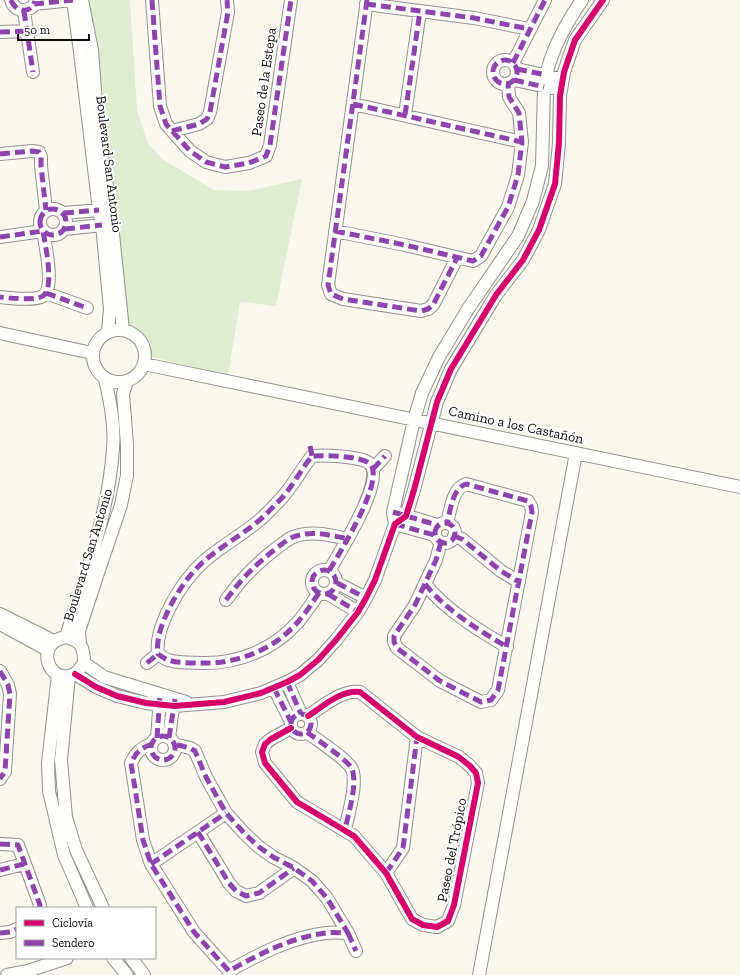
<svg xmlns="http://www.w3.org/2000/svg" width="740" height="975" font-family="'Zilla Slab',serif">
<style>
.green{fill:#e0ecd0}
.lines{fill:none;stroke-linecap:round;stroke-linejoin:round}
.minor-casing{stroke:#92918d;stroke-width:14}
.minor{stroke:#fefefc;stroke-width:12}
.quiet{stroke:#8e44ad;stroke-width:5;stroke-dasharray:10 5;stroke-linecap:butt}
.cycleway-casing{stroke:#fff;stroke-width:8}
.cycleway{stroke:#d6006c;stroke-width:6}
.labels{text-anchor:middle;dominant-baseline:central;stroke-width:4;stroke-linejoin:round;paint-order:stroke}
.street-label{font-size:14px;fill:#0b0b0b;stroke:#fff}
</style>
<rect width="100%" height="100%" fill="#f9f7ee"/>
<path class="green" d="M86,0h44l7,110 11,33 14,16 52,31 34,1 54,-12 -26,127 -36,-4 -12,73 -76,-18c-2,-9 -5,-19 -13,-26 -5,-5 -10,-6 -13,-14z"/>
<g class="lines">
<g class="minor-casing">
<path id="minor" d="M11,0c3,10 12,13 21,7
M73,0l7,52 19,158 3,15 8,84 -2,22
M82,0l10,50 6,80 12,75 13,125
M152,0l8,106 6,18 24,27 16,11 19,5 24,-4 17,-7 4,-11 21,-145
M367,0l-39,285 3,9 12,5 78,12 7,-2 5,-4 24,-47
M34,4l39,-4
M366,4l108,14 55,11
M24,11l9,61
M0,32l27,-1
M493 72a12 12 0 1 1 24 0a12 12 0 1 1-24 0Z
M513,63l32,-63
M517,69l45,10
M514,80l38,8
M353,104l169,38
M405,115l15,-104
M172,131l27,-7 8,-5 3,-7 18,-100 -1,-12
M0,154l32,-3 7,1 2,5v9l5,44
M40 222a13 13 0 1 1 26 0a13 13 0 1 1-26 0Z
M64,213l35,-3
M65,229l37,-4
M335,231l70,14 68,16 8,-5 27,-49 10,-32 4,-33 -3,-29 -10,-16 -1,-13
M0,237l43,-6c2,13 12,57 0,65 -8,5 -33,2 -43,1
M46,293l41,15
M93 356a26 26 0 1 1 52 0a26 26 0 1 1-52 0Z
M0,333l92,20
M144,364l596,123
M373,469l12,-13
M398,513l39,12
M435 533a10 10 0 1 1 20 0a10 10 0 1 1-20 0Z
M395,524l-2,-12 21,-92 8,-27 17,-36 29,-48 50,-73 15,-35 9,-35 2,-79c4,-31 20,-61 38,-87
M395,524l39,11
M454,536l8,3 39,32 18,11
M441,542l-5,18 -21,45 -21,31v6l3,6 43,33 41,21 10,-2 7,-10 34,-178 -1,-6 -3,-5 -62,-17c-14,5 -15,25 -19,39
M312 582a12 12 0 1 1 24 0a12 12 0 1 1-24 0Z
M337,583l29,15
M425,584c22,27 52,45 82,63
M319,593c-7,10 -14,21 -22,30 -24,27 -60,41 -95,40 -11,0 -24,0 -34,-3 -3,-1 -7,-4 -10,-6 -2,-14 3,-28 9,-41 10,-21 23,-41 42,-56 15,-12 32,-22 47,-34 8,-6 15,-14 22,-21 14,-14 22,-31 34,-46 13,-1 47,0 57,7 19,14 -31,92 -40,108
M328,594l30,18
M226,600c16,-22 30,-36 52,-53 4,-3 10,-8 15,-10 18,-7 37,-2 55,2
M0,614l54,27
M0,624l48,26
M66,637c19,-62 43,-124 47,-189 2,-23 -3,-47 -8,-69
M66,637c16,4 18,11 18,26 -3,4 -6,9 -10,11 -24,13 -42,-31 -8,-37z
M80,644l-1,-13 19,-58 23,-68 6,-30v-31l-4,-50 4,-13
M84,663l20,14 82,25
M147,663l11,-9
M0,671l8,14 2,9 -5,77 -5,8
M75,674l21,13 21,9 29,7 28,3 50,-4 37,-9 26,-11 13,-7 18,-15 18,-20 22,-28 8,-14 9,-18 20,-56 11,-8 8,-26 23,-88 14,-33 45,-74 27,-35 16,-30 16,-46 4,-41 1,-47 4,-24 11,-32 28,-40
M58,675l-10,88 1,28 15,64 23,53
M69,676l-8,84 5,57 10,33 27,58
M287,682l14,32
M274,688l17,34
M291 724a10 10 0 1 1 20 0a10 10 0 1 1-20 0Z
M291,728l-20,11 -6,5 -3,8 3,11 32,39 57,34 32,37 26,46 11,6 14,2 11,-6 6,-16 24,-122 -2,-10 -6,-7 -11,-9 -42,-20 -57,-45c-18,-3 -38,15 -52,24
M307,732c10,8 40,27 45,37 6,15 -4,45 -7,61
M151 748a12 12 0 1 1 24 0a12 12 0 1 1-24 0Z
M157,738l3,-40
M169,738l5,-39
M152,744c-11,4 -16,8 -21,19l12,77 8,24 43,68 35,39c30,-17 63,-34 97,-38 7,-1 15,0 22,0l-21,-35 -15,-17 -18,-13 -21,-11 -14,-10 -14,-13 -19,-21 -20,-36 -11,-26 -5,-3 -16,-4
M198,832l31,51 7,8 10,5 13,-3 35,-25
M0,844l18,1 22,60 -1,3
M151,864l75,-51
M0,870l24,-6
M386,873l17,-25 14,-111
M0,933l10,-1 7,-3
M348,933l8,18
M113,958l14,17
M131,958l13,17
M7,975l21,-4 39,-13
M479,975l97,-522"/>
</g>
<use href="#minor" class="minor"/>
<path class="quiet" d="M11,0c4,12 20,15 24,1
M152,0l8,106 6,18 24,27 16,11 19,5 24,-4 17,-7 4,-11 21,-145
M367,0l-39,285 3,9 12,5 78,12 7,-2 5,-4 24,-47
M34,4l39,-4
M366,4l108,14 55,11
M24,11l9,61
M0,32l27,-1
M493 72a12 12 0 1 1 24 0a12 12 0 1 1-24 0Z
M513,63l32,-63
M517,69l29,6
M514,80l30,7
M353,104l169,38
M405,115l15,-104
M172,131l27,-7 8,-5 3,-7 18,-100 -1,-12
M0,154l32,-3 7,1 2,5v9l5,44
M40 222a13 13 0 1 1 26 0a13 13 0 1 1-26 0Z
M64,213l35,-3
M65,229l37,-4
M335,231l70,14 68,16 8,-5 27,-49 10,-32 4,-33 -3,-29 -10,-16 -1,-13
M0,237l43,-6c2,13 12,57 0,65 -8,5 -33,2 -43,1
M46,293l41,15
M310,446l2,10
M373,469l12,-13
M393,512l44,13
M435 533a10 10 0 1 1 20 0a10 10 0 1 1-20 0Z
M395,524l39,11
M454,536l8,3 39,32 18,11
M441,542l-5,18 -21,45 -21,31v6l3,6 43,33 41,21 10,-2 7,-10 34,-178 -1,-6 -3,-5 -62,-17c-14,5 -15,25 -19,39
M312 582a12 12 0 1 1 24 0a12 12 0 1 1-24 0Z
M337,583l29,15
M425,584c22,27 52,45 82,63
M319,593c-7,10 -14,21 -22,30 -24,27 -60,41 -95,40 -11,0 -24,0 -34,-3 -3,-1 -7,-4 -10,-6 -2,-14 3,-28 9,-41 10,-21 23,-41 42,-56 15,-12 32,-22 47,-34 8,-6 15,-14 22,-21 14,-14 22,-31 34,-46 13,-1 47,0 57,7 19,14 -31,92 -40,108
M328,594l30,18
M226,600c16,-22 30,-36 52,-53 4,-3 10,-8 15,-10 18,-7 37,-2 55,2
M147,663l11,-9
M0,671l8,14 2,9 -5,77 -5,8
M287,682l14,32
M274,688l17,34
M291 724a10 10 0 1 1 20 0a10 10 0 1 1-20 0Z
M307,732c10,8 40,27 45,37 6,15 -4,45 -7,61
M151 748a12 12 0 1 1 24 0a12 12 0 1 1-24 0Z
M157,738l3,-43
M169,738l6,-39
M152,744c-11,4 -16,8 -21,19l12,77 8,24 43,68 35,39c30,-17 63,-34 97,-38 7,-1 15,0 22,0l-21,-35 -15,-17 -18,-13 -21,-11 -14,-10 -14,-13 -19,-21 -20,-36 -11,-26 -5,-3 -16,-4
M198,832l31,51 7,8 10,5 13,-3 35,-25
M0,844l18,1 22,60 -1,3
M151,864l75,-51
M0,870l24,-6
M386,873l17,-25 14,-111
M0,933l10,-1 7,-3
M348,933l8,18"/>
<g class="cycleway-casing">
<path id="cycleway" d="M75,674l21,13 21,9 29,7 28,3 50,-4 37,-9 26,-11 13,-7 18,-15 18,-20 22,-28 8,-14 9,-18 20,-56 11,-8 8,-26 23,-88 14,-33 45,-74 27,-35 16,-30 16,-46 4,-41 1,-47 4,-24 11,-32 28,-40
M291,728l-20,11 -6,5 -3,8 3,11 32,39 57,34 32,37 26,46 11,6 14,2 11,-6 6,-16 24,-122 -2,-10 -6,-7 -11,-9 -42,-20 -57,-45c-18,-3 -38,15 -52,24"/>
</g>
<use href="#cycleway" class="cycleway"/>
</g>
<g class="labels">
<g class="street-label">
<text transform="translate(264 82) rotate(-82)">Paseo de la Estepa</text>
<text transform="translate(109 164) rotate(83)">Boulevard San Antonio</text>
<text transform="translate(516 425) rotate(12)">Camino a los Castañón</text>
<text transform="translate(88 555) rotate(-73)">Boulevard San Antonio</text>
<text transform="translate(452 850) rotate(-79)">Paseo del Trópico</text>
</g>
</g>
<rect x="16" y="907" width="140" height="52" fill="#ffffff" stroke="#9d9d9d"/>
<rect x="24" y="920" width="20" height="6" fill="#d6006c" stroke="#9d9d9d"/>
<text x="52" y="927" font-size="12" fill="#0b0b0b">Ciclovía</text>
<rect x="24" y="940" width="20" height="6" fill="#8e44ad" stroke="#9d9d9d"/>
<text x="52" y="947" font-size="12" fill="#0b0b0b">Sendero</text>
<path d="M18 34v6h71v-6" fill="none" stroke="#0b0b0b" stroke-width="2"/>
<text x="24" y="34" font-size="12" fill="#0b0b0b" stroke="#ffffff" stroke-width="3" paint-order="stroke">50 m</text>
</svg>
